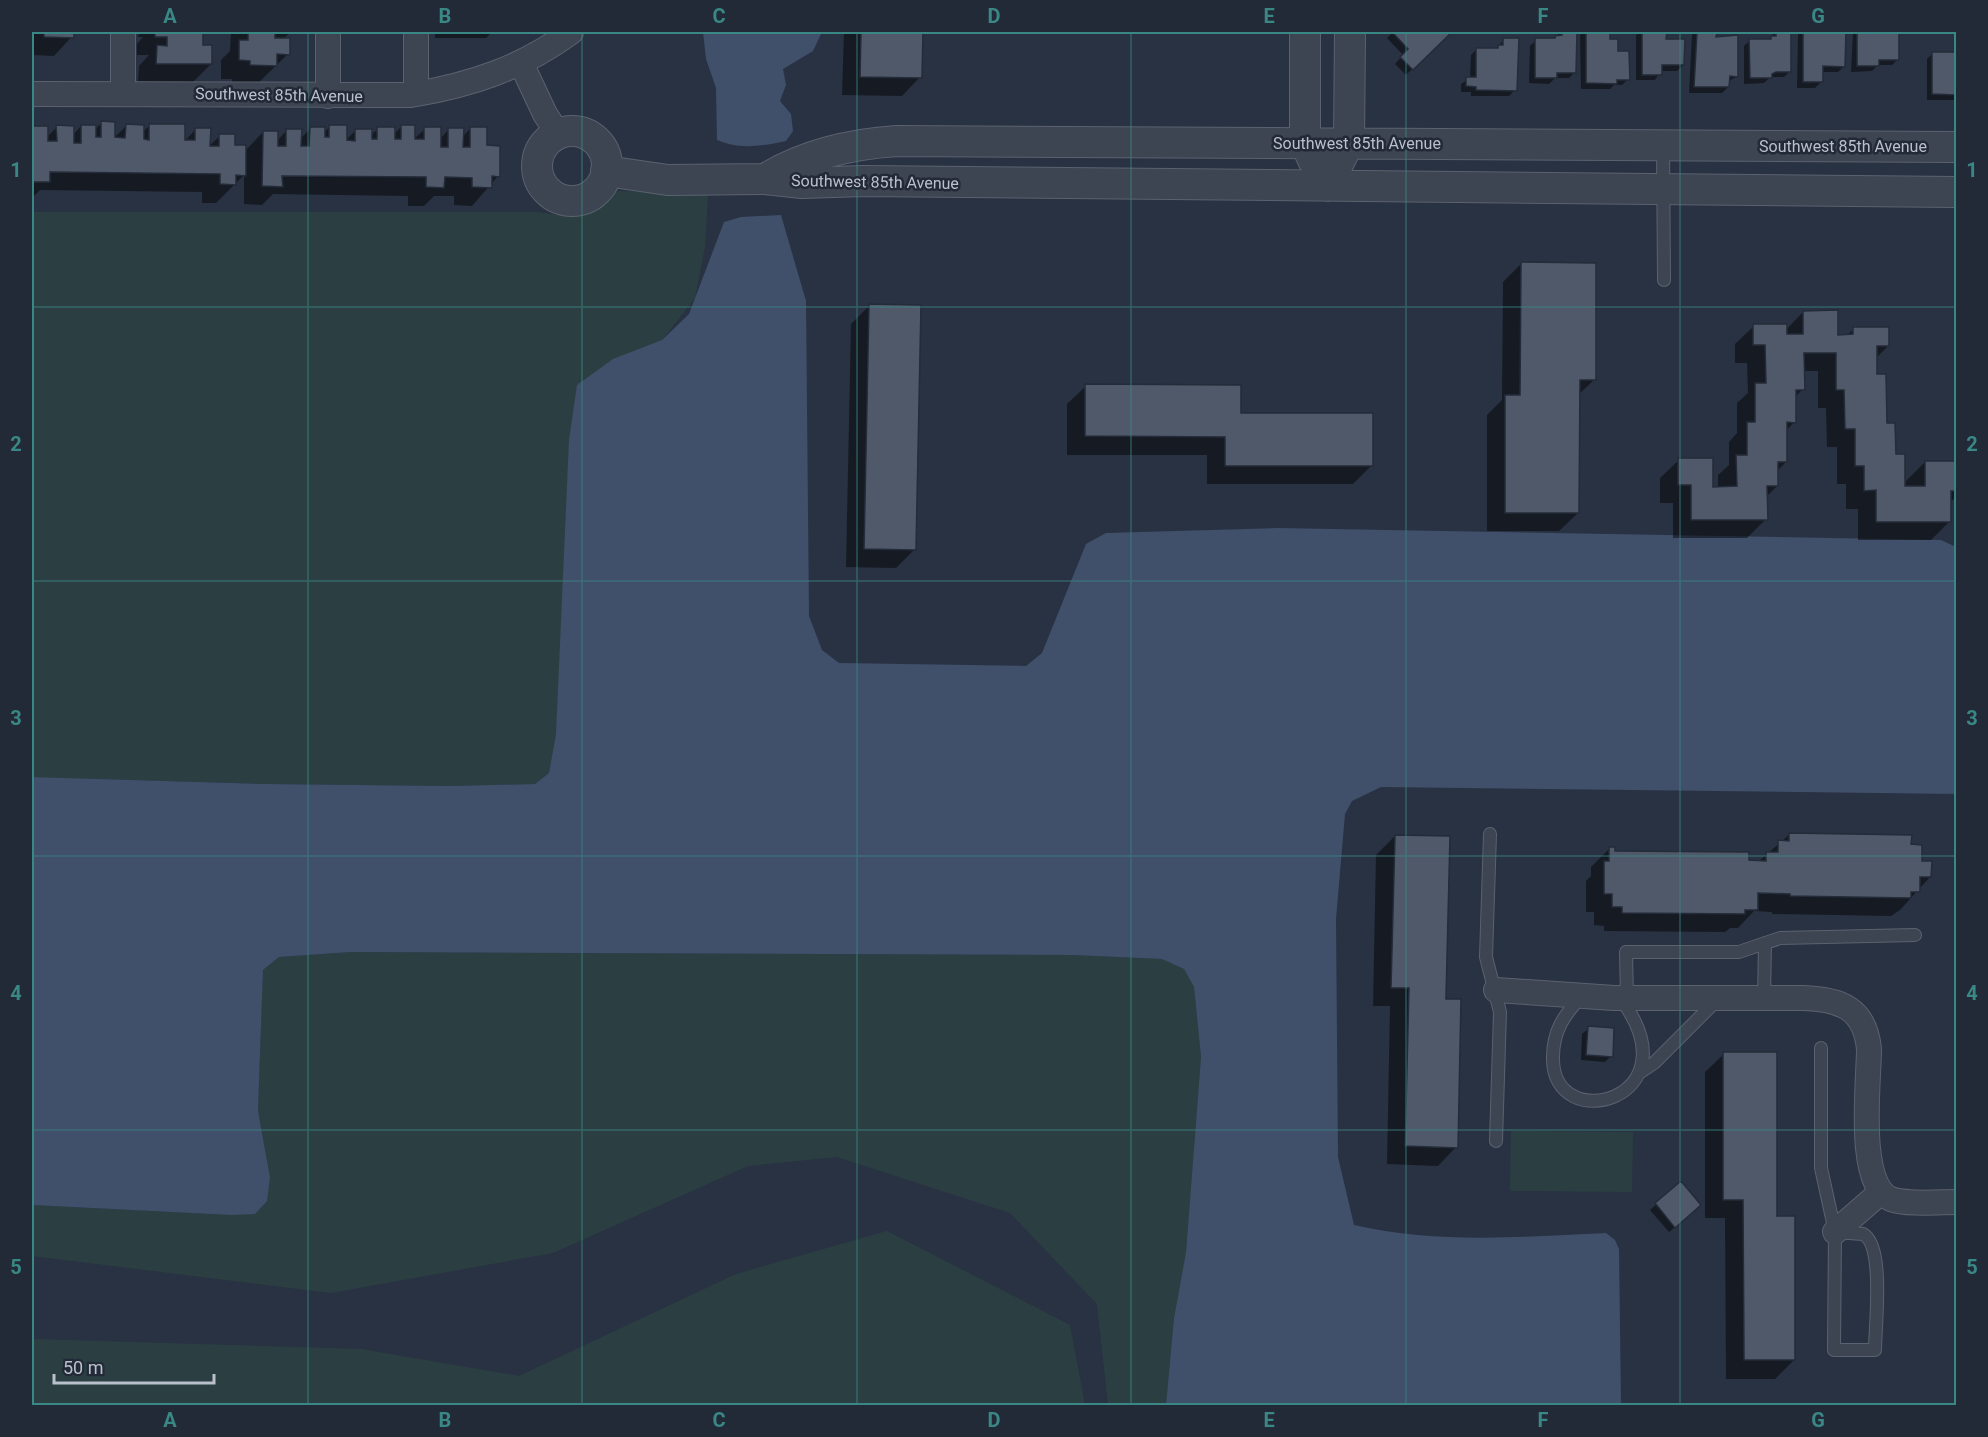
<svg xmlns="http://www.w3.org/2000/svg" width="1988" height="1437" font-family="Roboto,sans-serif">
<style>
.green{fill:#2b3f43}
.water{fill:#404f6a}
.shadow{fill:#0007}
.building{fill:#4f596a;stroke:#242b39;stroke-width:1.5}
.lines{fill:none;stroke-linecap:round;stroke-linejoin:round}
.service-casing{stroke:#5b626f;stroke-width:14}
.minor-casing{stroke:#5b626f;stroke-width:26}
.tertiary-casing{stroke:#5b626f;stroke-width:32}
.service{stroke:#3d4552;stroke-width:12}
.minor{stroke:#3d4552;stroke-width:24}
.tertiary{stroke:#3d4552;stroke-width:30}
.grid{fill:none;stroke:#3a8885;stroke-width:1.5;stroke-opacity:0.55}
.labels{text-anchor:middle;dominant-baseline:central;stroke-width:5;stroke-linejoin:round;paint-order:stroke}
.street-label{font-size:16px;fill:#bac0cb;stroke:#222937}
.neatline{fill:none;stroke:#3a8885;stroke-width:2}
.grid-label{font-size:20px;text-anchor:middle;font-weight:bold;fill:#3a8885}
</style>
<rect width="100%" height="100%" fill="#293242"/>
<path class="green" d="M617,191l91,2 -3,54 -10,51 -33,42 -106,394 -7,39 -14,11 -85,2 -185,-2 -233,-7v-565h505c39,7 48,3 80,-21z
M351,952l721,3 90,4 22,10 10,18 7,70 -15,195 -12,66 -8,87h-58l-11,-101 -87,-91 -173,-56 -89,9 -195,87 -222,40 -299,-37v-51l199,10 39,-38 -12,-66 5,-141 16,-13z
M1511,1131l122,1 -1,60 -122,-1z
M887,1231l183,94 15,80h-1053v-66l329,10 158,27 217,-102z"/>
<path class="water" d="M703,32h119l-9,19 -30,18 3,16 -6,16 11,13 2,17 -7,10c-24,5 -46,9 -69,-1l-1,-52 -10,-29z
M781,215l25,86 3,315 13,34 17,13 187,3 16,-13 44,-109 20,-11 171,-5 664,12 15,7v247l-575,-7 -29,14 -7,13 -9,105 2,238 16,68c81,19 169,12 252,8l9,7 4,9 2,156h-455l8,-87 12,-66 15,-195 -7,-70 -10,-18 -22,-10 -90,-4 -721,-3 -72,5 -16,13 -5,141 12,66 -3,24 -12,13 -24,1 -199,-10v-428l233,7 185,2 85,-2 14,-11 7,-39 13,-294 8,-55 36,-26 49,-19 27,-26 35,-92 17,-5z"/>
<path class="shadow" d="M32,32h44l-22,24 -22,-1z
M139,32h63v15l9,17 -19,19 -54,-1 1,-16 10,-11h-12v-11l6,-7h-5z
M231,32h60l-8,7 5,15 -31,30h-25v-5h-11v-19l9,-9z
M435,32h57l-6,6h-51z
M844,32h78l-2,45 -18,19 -60,-1z
M1393,32h57l-44,43 -11,-11 8,-9 -16,-17z
M1560,32h15v40l-6,6h-14l-6,6 -20,-1 1,-37 6,-6h17z
M1584,32h24v8l20,39 -6,6h-8l-4,4h-29l-1,-54z
M1640,32h25v8l18,25 -6,6h-16l-6,9h-19v-45z
M1695,32h11v3l18,3 13,38 -9,6v5l-6,6h-33l3,-58z
M1775,32h15v39l-6,6h-14l-6,6 -20,1v-38l6,-6h18z
M1798,32h46v34l-6,6h-17v10l-6,6h-18z
M1853,32h45v27l-6,6h-14l-6,6 -21,1z
M1504,39l11,51 -6,6h-38v-4h-10v-8l9,-6 1,-23 6,-6 19,1z
M1933,53l23,1v46h-29v-41z
M102,123l11,16 13,-13 16,7 8,-8 34,17 12,-13 13,17 11,-10 13,10 12,5 18,-19 14,9 10,-11 13,9 10,-10 13,4 7,-6 15,14 10,-10 15,5 8,-7 16,5 7,-7 13,12 11,-10 15,10 9,-10 13,8 9,-9 15,19 12,29 -26,30 -18,-1v-9h-20l-10,10h-16v-10l-135,-2 -11,11 -18,-1v-29l-28,28h-14v-11l-162,-2 -8,8v-69l1,-2 14,10 10,-10 16,8 8,-9 13,4z
M1521,264l74,115 -17,16v118l-19,18h-72v-116l15,-15 1,-118z
M869,306l46,243 -19,19 -50,-1 5,-243z
M1803,312l33,24h10l8,-7 34,17 -12,12v18l9,48 18,64h3v-7l19,-19h31v34l-6,7v18l-19,19h-73v-31h-12v-25h-9v-37h-10l-1,-39h-8v-37h-15v18l-9,9v24l-8,9v31l-9,9v15l-11,11v22l-19,19h-74v-35h-13v-25l19,-18 32,28h7v-13l11,-10v-23l8,-9v-30l11,-10 -1,-30h-12v-19l19,-18 32,4z
M1086,386l154,28 132,51 -19,19h-146v-29h-140v-51z
M1789,835l121,11 20,31 -30,33 -9,6 -119,-2v-2l-18,-1 -16,17h-8l-5,4 -121,-1v-5l-10,-1v-13h-8v-31l5,-5v-9l19,-19 3,4 145,10z
M1395,836l49,164 12,147 -18,19 -51,-2 3,-158h-17l3,-151z
M1589,1028l22,28 -6,6 -24,-2 1,-26z
M1724,1054l52,164 18,142 -19,19h-49l-1,-161h-20v-146z
M1680,1183l14,28 -25,21 -19,-22z"/>
<path class="building" d="M44,32h30v6l-30,-1z
M155,32h48v13h9v19h-56l1,-19 10,1v-9h-12z
M248,32h27v6h15v17l-13,-1v12l-27,-1v-4l-11,-1v-20h9z
M861,32h62l-1,46 -62,-1z
M1392,32h60l-39,38 -13,-13 8,-8z
M1562,32h15l-1,41h-19v5h-22v-40h20v-2l7,-1z
M1586,32h24v7h8v12h11l1,29h-13v4l-31,-1z
M1642,32h25l-1,7h19l-1,26h-22v10h-20z
M1697,32l20,1 -1,4 22,-2v42l-8,-1 -1,11h-35z
M1776,32h15v40h-15l-4,2v4h-22l-1,-39h22v-3h5z
M1803,32h43l-1,35 -22,-1v16h-20z
M1857,32h42v28h-20v6h-22z
M1503,38h16l-2,53 -41,-1v-3l-10,-1v-9h10v-29h22v-3h5z
M1932,52h24v43l-24,-1z
M101,121l14,1v15l10,1 1,-14 18,1v14l5,1v-16h36v16h10v-12h16l-1,18h9v-12h16v11h11v31l-10,-1v10l-16,-1v-10l-170,-2v10h-18l1,-56h15v15h9l-1,-16 18,1v17h7v-18h15v12h5z
M329,125h18v15l8,1v-12h17v10h5v-12h18v12h6v-14h14v14h9v-12h17v20h7v-19h16l-1,19h7v-20h17v18l13,1v31l-8,-1v12l-20,-1v-9l-27,-1 -1,11 -18,-1v-10l-144,-1 1,11 -21,-1 1,-55h15v15h8v-17h16l-1,17h8l1,-19h15v10h4z
M1521,262l75,1v117h-16l-1,133h-74v-118h15z
M869,304l52,1 -5,245 -52,-1z
M1838,310v25l15,-1v-7h36v19h-12v28h9l1,49h8l1,31h9v32h20v-25h31v30h-5v31h-75v-32l-12,1v-25h-9v-37h-10l-1,-39h-8v-37h-32l1,37h-9v33l-9,-1v40h-9v24h-11l1,34h-77v-35h-13v-27h35v29l24,-1 -1,-31h11v-33h8v-39h11l-1,-38h-12v-21h34v10h16v-23z
M1085,384l156,1v28h132v53h-148v-29l-140,-1z
M1789,833l123,2 -1,9 11,1v16h10l-1,16h-11v15h-9v6l-121,-2v-2l-32,-1v17h-13v4l-123,-1v-6h-10v-13h-8v-33h5v-14h6v4l134,1v8l17,1v-9h12v-12l11,1z
M1395,835l55,1 -4,163h15l-3,149 -53,-2 4,-158h-18z
M1588,1026l26,2 -1,29 -27,-2z
M1723,1052h54v164h18v144h-51l-1,-160h-20z
M1681,1181l20,24 -26,23 -20,-25z"/>
<g class="lines">
<g class="service-casing">
<path id="service" d="M1663,145l1,135
M1490,834l-4,123 14,55 -4,129
M1581,997c-17,18 -28,34 -28,60 -2,81 145,43 67,-59
M1627,998l-1,-46h113l41,-14 135,-3
M1764,998l1,-55
M1821,1048v120l14,64
M1639,1073l15,-10 65,-65
M1835,1232l28,2c22,11 12,93 12,116h-41z"/>
</g>
<g class="minor-casing">
<path id="minor" d="M416,32v62
M521,63l24,51 13,20
M32,94l379,1c60,-10 111,-27 160,-63
M123,94v-62
M328,96v-64
M1496,990l118,8h189c37,1 62,10 66,51 0,31 -13,137 22,150 16,6 48,3 65,3
M1835,1232l46,-40"/>
</g>
<g class="tertiary-casing">
<path id="tertiary" d="M1305,32v110l8,18
M537 166a35 35 0 1 1 70 0a35 35 0 1 1-70 0Z
M606,171l62,9 97,-1 37,4 62,-2 1092,11
M765,179c39,-24 86,-35 132,-38l1059,6
M1327,186l22,-44 1,-110"/>
</g>
<use href="#service" class="service"/>
<use href="#minor" class="minor"/>
<use href="#tertiary" class="tertiary"/>
</g>
<path class="grid" d="M308,32v1374M582,32v1374M857,32v1374M1131,32v1374M1406,32v1374M1680,32v1374M32,307h1924M32,581h1924M32,856h1924M32,1130h1924"/>
<g class="labels">
<g class="street-label">
<text transform="translate(279 95) rotate(1)">Southwest 85th Avenue</text>
<text x="1357" y="143">Southwest 85th Avenue</text>
<text x="1843" y="146">Southwest 85th Avenue</text>
<text transform="translate(875 182) rotate(1)">Southwest 85th Avenue</text>
</g>
</g>
<rect width="1988" height="1437" fill="none" stroke="#222937" stroke-width="66"/>
<path d="M54 1374v9h160v-9" fill="none" stroke="#bac0cb" stroke-width="3"/>
<text x="63" y="1374" font-size="18" fill="#bac0cb" stroke="#222937" stroke-width="4.5" paint-order="stroke">50 m</text>
<rect x="33" y="33" width="1922" height="1371" class="neatline"/>
<g class="grid-label">
<text x="170" y="23">A</text>
<text x="445" y="23">B</text>
<text x="719" y="23">C</text>
<text x="994" y="23">D</text>
<text x="1269" y="23">E</text>
<text x="1543" y="23">F</text>
<text x="1818" y="23">G</text>
<text x="16" y="177">1</text>
<text x="1972" y="177">1</text>
<text x="16" y="451">2</text>
<text x="1972" y="451">2</text>
<text x="16" y="725">3</text>
<text x="1972" y="725">3</text>
<text x="16" y="1000">4</text>
<text x="1972" y="1000">4</text>
<text x="16" y="1274">5</text>
<text x="1972" y="1274">5</text>
<text x="170" y="1427">A</text>
<text x="445" y="1427">B</text>
<text x="719" y="1427">C</text>
<text x="994" y="1427">D</text>
<text x="1269" y="1427">E</text>
<text x="1543" y="1427">F</text>
<text x="1818" y="1427">G</text>
</g>
</svg>
